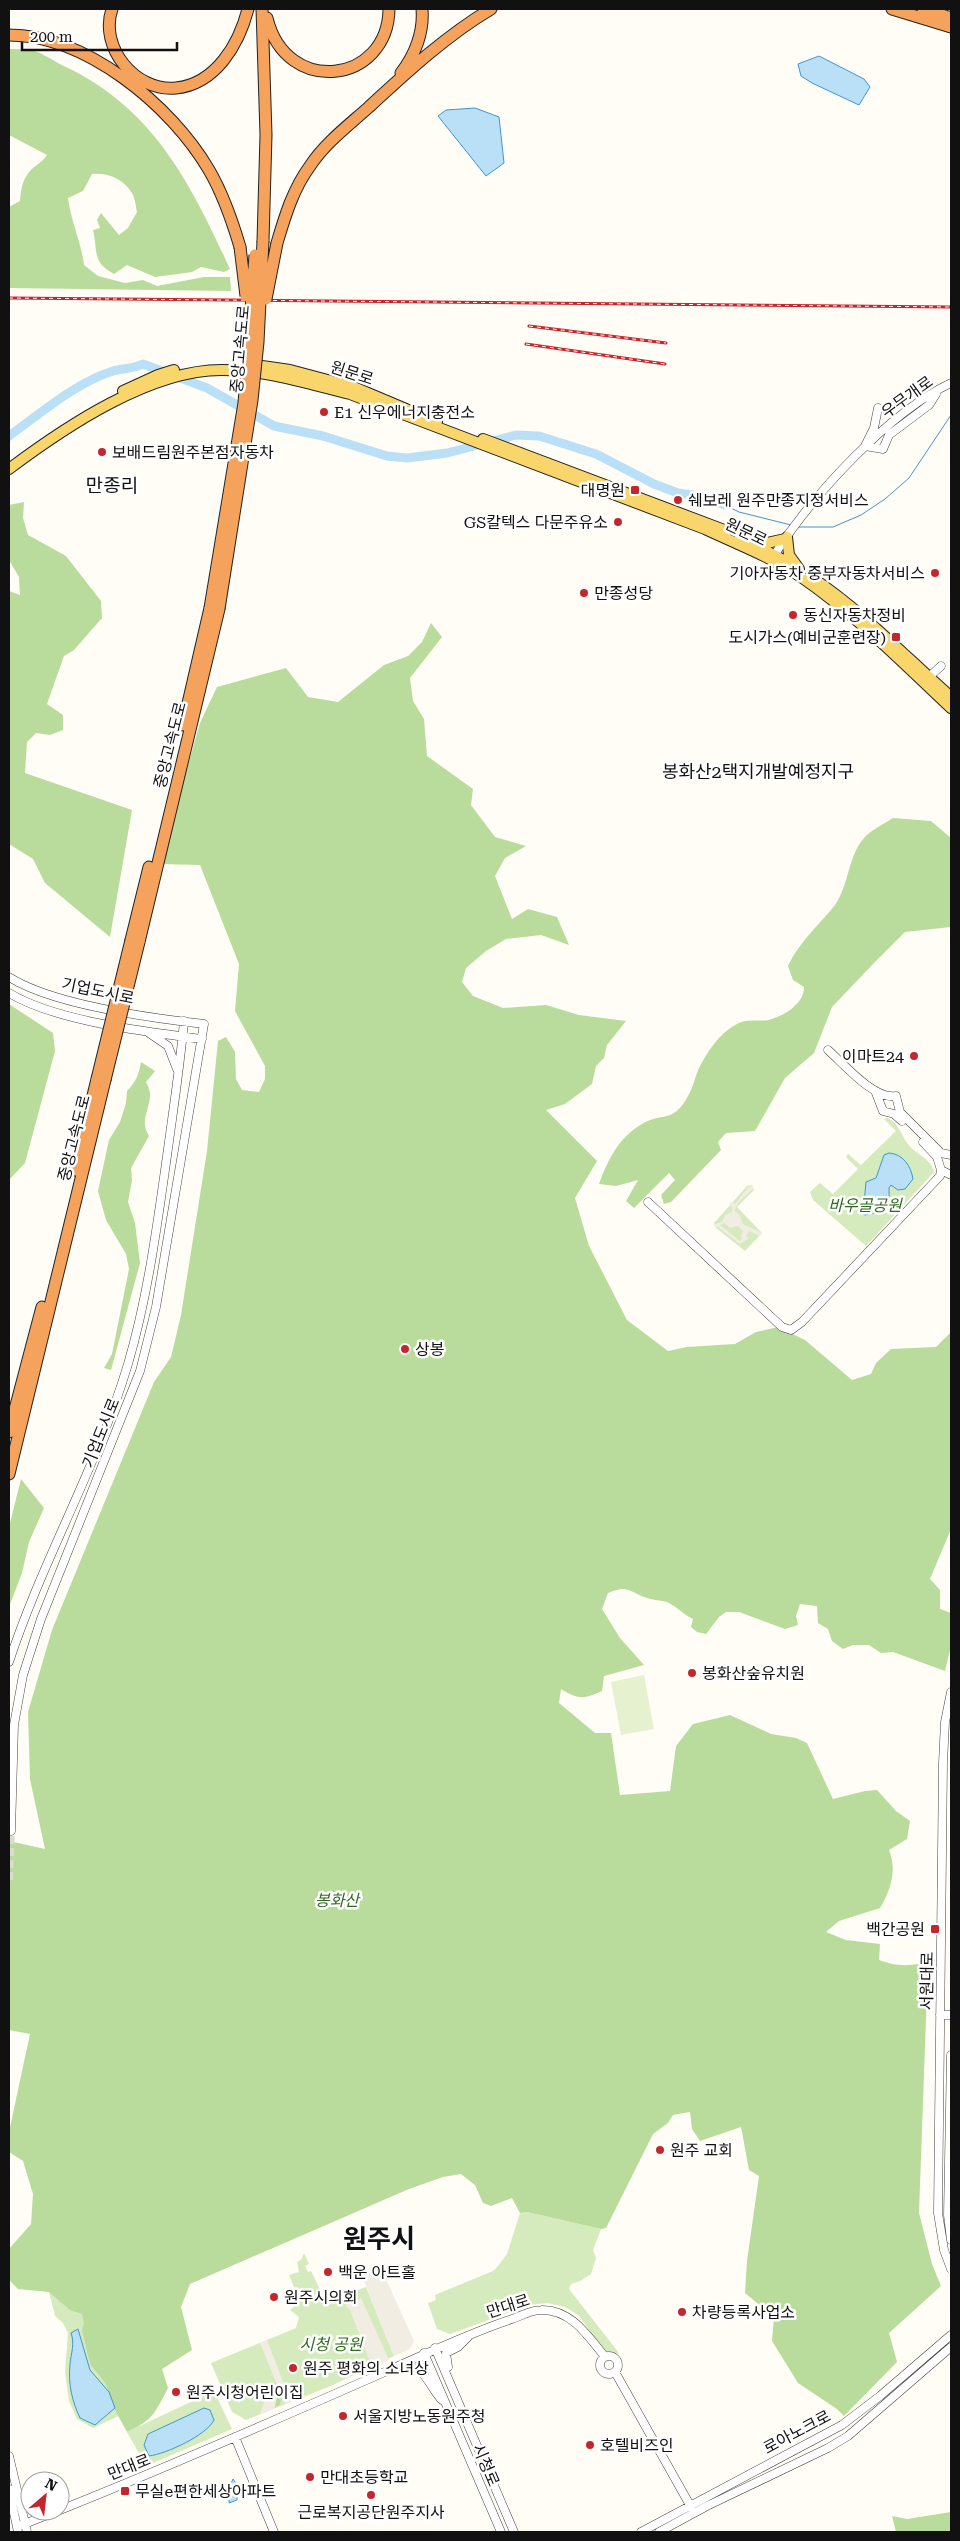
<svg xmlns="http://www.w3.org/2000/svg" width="960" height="2541" font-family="'Roboto Serif','Noto Sans KR',serif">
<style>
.green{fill:#d5ebbd}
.forest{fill:#b9dc9c}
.pitch{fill:#e6f2cf}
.plaza{fill:#f1ede2;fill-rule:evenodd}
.water{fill:#b9e0f7;stroke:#3f96cf}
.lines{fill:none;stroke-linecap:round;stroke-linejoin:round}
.stream{stroke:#3f96cf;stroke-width:1}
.river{stroke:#b9e0f7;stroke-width:9}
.minor-tunnel{stroke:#dbdad3;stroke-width:8;stroke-dasharray:8 4;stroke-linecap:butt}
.minor-casing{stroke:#444;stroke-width:9}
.major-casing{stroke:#222;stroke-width:12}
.highway-casing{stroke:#222;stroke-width:13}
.minor{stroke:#fff;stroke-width:8}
.major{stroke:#f9d66b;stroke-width:10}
.highway{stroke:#f5a25d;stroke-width:11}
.rail-casing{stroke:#c4262e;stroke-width:3}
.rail{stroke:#fff;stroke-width:1;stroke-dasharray:4;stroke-linecap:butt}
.highway-bridge-casing{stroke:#222;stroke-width:13;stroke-linecap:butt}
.highway-bridge{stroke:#f5a25d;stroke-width:11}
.poi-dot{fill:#c4262e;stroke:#fff;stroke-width:2}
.labels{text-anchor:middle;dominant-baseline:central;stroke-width:5;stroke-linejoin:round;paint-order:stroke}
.street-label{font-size:16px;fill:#111;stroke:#fff}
.poi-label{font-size:16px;fill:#111;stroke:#fff;text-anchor:start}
.park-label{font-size:16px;font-style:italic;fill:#2f6b1f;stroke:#fff}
.neighbourhood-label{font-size:18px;fill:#111;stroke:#fff}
.quarter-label{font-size:19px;fill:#111;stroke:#fff}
.town-label{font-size:26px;font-weight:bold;fill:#111;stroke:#fff}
</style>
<rect width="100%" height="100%" fill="#fffdf5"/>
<path class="green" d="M887,1118c11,4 14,16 20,25 8,11 25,16 27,29l-68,74 -53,-46 -3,-8 10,-9 13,11 25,-25 -12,-12 2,-3 13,11 35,-34 -12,-12z
M752,1185l2,5 -17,17 25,26 -17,18 -30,-24 -1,-4 33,-37z
M527,2212l74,17 -8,21 3,8 -5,16 -11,7 -9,3 -2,5 50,64 -10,3 -31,-41 -13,-8 -17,-4 -19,2 -79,29 -13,-5 -9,-26 8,-3 -1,-5 58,-24 5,-5 9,-12 13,-41z
M304,2253l5,11 -4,2 3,6 3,-1 17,35 11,-9 27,-10 28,69 -61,29 -87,35 -14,-8 -21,-49 85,-35 3,-11 -9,-7 10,-9 -11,-26 10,-3 -2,-10 4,-2z
M73,2288l48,127 -28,13 -16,-9 -8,-18 -4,-29 3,-39 -5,-10 -8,-7 -6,-24z
M214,2391l18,38 -86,37 -19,-34z"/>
<path class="forest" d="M9,49c7,0 15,0 23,1 11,3 23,12 34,17 88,42 125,117 164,202l-6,3 -23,-5 -9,5 -37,5 -28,-12 -13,9c-22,-12 -16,-22 -21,-44l7,-2 -3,-8 4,-7 18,22 9,-7 9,-16c-1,-5 -2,-14 -5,-19 -8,-14 -25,-21 -40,-19l-9,17 -15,7c3,24 13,43 16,67l14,11 27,7 18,-3 14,6 47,-9h26l1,14 -222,-3v-81l11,-6c1,-11 2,-21 10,-30 5,-6 12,-8 17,-16l-38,-20z
M24,502l-1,16 5,17 38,21 35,45 1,17 -28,32 -10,6 -17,48 16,11v15l-13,5 -14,-2 -9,9 -2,31 107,37 -22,127 -65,-54 -12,-24 -24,-15v-253l11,4 -1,-18 -10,-17v-55z
M431,623l11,14 -32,41 3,23 11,18 3,37 46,33 -2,16 24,32 31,9 -21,12 -10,18 17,43 16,-10 29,8 12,28 -28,-10 -35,4 -20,12 -20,17 -4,14 11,14 30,12 43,-3 33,10 47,6 -19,24 -3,13 -8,8 -4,18 -27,20 -19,6 51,51 -22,37 14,48 38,74 41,31 19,-4 48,-3 21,-12 22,-5 27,13 47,40 19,-6 5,-11 15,-14 45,-2 15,-15v197l-21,50 10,11v19l11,4v33l-6,25 -52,-19 -12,1 -12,-8h-16l-10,4 -11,-8 -4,-12 -10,-6 -1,-17 -17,-2 -4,12 2,9 -13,4 -46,-17h-13l-7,5 -13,17 -9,-2 -6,-5 2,-8c-9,-4 -17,-13 -26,-17 -8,-2 -16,-2 -23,-5 -16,-7 -18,-12 -36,-4l-6,16 18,29 24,27 -40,11 -2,15c-18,8 -23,9 -41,-2l-2,14 36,30h16l9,62 50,-4 6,-45 17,-22 37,-9 41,19 25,4 11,5 26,56 32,-8 12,-1 19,21 14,10 -3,18 -18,11c8,20 2,40 -9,58l-41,13 -13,11 20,8 34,4 -1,16c18,7 31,6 49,2l-9,251 13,51 9,22 -52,47 8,29 -53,54 -7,-7 -39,-26 -26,-42 2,-24 -29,-24 2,-32 12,-85 -10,-6 -8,-43 -41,14 -8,-12 -2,-17 -17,3 -5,8 -15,11 -47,94 -5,1 -74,-17 -7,1 -8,-15 -21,8 -8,-3 -8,-18 -14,-11 -18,3 -34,12 -219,95 -9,23 11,43 -30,19 6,19c-13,25 -15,32 -41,44l-11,-20 -10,-28 -16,-20 -8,-33 2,-8 -2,-9 -12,-4 -21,-18 -31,-3 -9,-9v-31l22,-25 2,-30 -10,-33 -14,-9v-20l21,-98 -21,-4v-189l36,8 -15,-70 -2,-67 24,-82 102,-248 17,-25 10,-42 26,-164 11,-110 8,-4 9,15 1,27 6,11 17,2 6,-13v-13l-30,-55 4,-47 -39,-99 -40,-1 40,-141 17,-36 69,-19 22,29 30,5 46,-37 24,-9 14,-14z
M893,818l38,3 20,17v89l-46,5 -31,31 -42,44 -18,46 -29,25 -30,53 -29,2 -8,9 3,8 -50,52 -7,2 -3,-9 14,-15 -6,-7 -35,35 -8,-7 12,-21 -22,6 -17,-2c9,-24 19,-46 43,-60 20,-12 31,0 46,-28 5,-8 7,-19 11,-28 8,-16 20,-34 36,-43 13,-8 27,-2 37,-6 15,-5 32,-16 32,-32l-11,-7 -5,-14c11,-24 31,-41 47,-61 14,-20 13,-49 29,-67 7,-8 20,-14 29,-20z
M9,1004l44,29 2,18 -30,112 -16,17z
M141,1062l14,9 -9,11c2,4 5,11 4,15 -2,16 -10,25 -1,39l-18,32 1,12 -4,22 7,21 5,40 -29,107 -7,-2 8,-14 17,-85 -3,-15 -20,-34 -8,-29 11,-51 11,-18 6,-19 1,-12c9,-9 12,-17 14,-29z
M21,1479l23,29 -15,34 -7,31 -13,34v-80z
M275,2382l6,16 -1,7 -5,2 2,-10 -6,-9z
M951,2512v20h-55l-4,-16 15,3z"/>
<path class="pitch" d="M644,1675l10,54 -33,6 -10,-53z"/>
<path class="plaza" d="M750,1185l-1,4 3,-4 2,3 -16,15 -4,8 5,3 4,10 19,9 -2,3 -11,-5 -3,5 3,2 -9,6 -22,-17 -2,1 -2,-4 8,-2 3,-7 7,-3v-5l-3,-3 2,-2 4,2zM724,1223l6,5 8,-2 5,5 -2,5 1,3 -2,2 -20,-16z
M381,2268l33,73 -4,8 -16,7 -32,-80z
M361,2298l28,62 -17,7 -22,-57 -5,-5z
M267,2340l24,62 -6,2 -25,-61z
M265,2385l12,12 -3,12 -14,5 4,-11 -4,-7 -5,-2 -8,1 -8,8 -3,-7z"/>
<path class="water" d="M819,56l45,23 6,8 -11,18 -47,-22 -11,-7 -3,-12z
M475,108l24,9 5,46 -18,13 -48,-60 8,-6z
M889,1153c14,1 22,13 24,26l-8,10 -7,1 -7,-5 -2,3c1,20 -2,22 -24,27l-2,-1 3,-32 10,-4 8,-23z
M78,2329l12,41 19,22 6,16 -20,17 -15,-7c-8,-17 -12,-34 -10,-54 1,-11 5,-20 1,-31z
M204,2408l6,2 4,10c-7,15 -48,34 -65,36l-5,-11 4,-11z
M233,2479l7,10 -3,1v10l-8,3v-5l-3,-3z"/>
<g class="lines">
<path class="stream" d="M725,505l14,7 52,13
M799,527h34l28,-12 24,-16 24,-21 42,-63"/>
<path class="river" d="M9,436c32,-23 66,-53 104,-65 10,-3 20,-2 30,-7l64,24 67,38 49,10 64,20 20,2 40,-5 69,-18 23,1 57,18 58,30 24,9 21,3 26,9"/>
<path class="minor-tunnel" d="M9,1880l2,-49"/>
<g class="minor-casing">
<path id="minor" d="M878,408l-4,20 -9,18 18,3 6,-14 40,-30 7,-11
M775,554c37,-58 114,-142 176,-171
M929,677l12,-11
M9,977c44,28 142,41 195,47l-48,283 -16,64 -99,248 -18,56 -9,50 -3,106
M9,993c46,28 138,39 193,46
M149,1033l19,13 9,23
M828,1050c16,14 46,50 68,46l4,16 41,41 10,2
M876,1093l7,18 11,3 8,7
M923,1142l14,15 4,13 10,5
M648,1202l134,125 9,3 11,-8 138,-146 1,-6
M9,1662c33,-101 89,-197 119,-298 20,-68 29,-138 39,-208 6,-45 13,-89 17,-135
M951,1692l-6,30 -2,41 -5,450 6,37 7,19
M940,2015h11
M951,2055l-3,160 3,25
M435,2348l79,184
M424,2353l77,179
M600 2365a9 9 0 1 1 18 0a9 9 0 1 1-18 0Z
M448,2367l-2,-14 12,-6 11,-11
M401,2369c23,-8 28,18 41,31
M615,2372l76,135
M235,2437l39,95
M9,2456l18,76
M9,2489l9,43
M60,2510c110,-44 218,-91 327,-139 41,-18 82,-38 125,-52 9,-3 19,-9 29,-9 30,-1 47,26 64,47
M22,2525l35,-14
M641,2532l201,-107 38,-29 71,-61
M659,2532l48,-26 121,-58 20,-12 103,-89"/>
</g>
<g class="major-casing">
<path id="major" d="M249,364l41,6 64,17 83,35
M123,391l35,-16 16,-5
M483,439l244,92
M9,469c56,-42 142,-100 214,-99 43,0 86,14 127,24l355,135c32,15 66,28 96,48 54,37 102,86 150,131
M740,537l47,25
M787,537l2,18 10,14
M758,545l27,-6
M814,579c50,34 92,78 137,118"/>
</g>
<g class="highway-casing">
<path id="highway" d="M112,9c-13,38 23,83 64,79 40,-4 63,-44 72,-79
M262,9l4,126 -3,106
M892,9l59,18
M923,9l28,9
M267,18c19,79 121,66 122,-9
M9,35c77,0 162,70 200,135 14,24 23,50 31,77
M401,73c14,-18 23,-41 21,-64
M277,243c8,-27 16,-54 33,-77 15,-23 39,-41 59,-59 38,-35 78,-72 122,-98
M183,725l27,-117
M131,940l18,-73
M139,942l80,-333
M75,1170l22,-91
M9,1432l33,-125
M9,1474l96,-394"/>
</g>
<use href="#minor" class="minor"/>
<use href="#major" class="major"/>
<use href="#highway" class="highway"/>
<g class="rail-casing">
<path id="rail" d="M9,298l942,9
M529,326l137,17
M526,344l139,20"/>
</g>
<use href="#rail" class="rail"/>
<g class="highway-bridge-casing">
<path id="highway-bridge" d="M240,247l6,49
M266,299l11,-56
M210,608l34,-205 11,-148
M219,609l33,-209 6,-58 5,-101
M97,1079l34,-139
M105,1080l34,-138"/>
</g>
<use href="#highway-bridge" class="highway-bridge"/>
</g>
<g class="poi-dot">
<circle cx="324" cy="412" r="5"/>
<circle cx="102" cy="452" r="5"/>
<rect x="630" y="485" width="10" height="10" rx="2.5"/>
<circle cx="678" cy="500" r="5"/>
<circle cx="618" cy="522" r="5"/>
<circle cx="935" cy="573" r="5"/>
<circle cx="584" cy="593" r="5"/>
<circle cx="793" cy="615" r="5"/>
<rect x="891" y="632" width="10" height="10" rx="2.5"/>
<circle cx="914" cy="1056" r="5"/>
<circle cx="405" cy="1349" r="5"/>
<circle cx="692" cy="1673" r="5"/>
<rect x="930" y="1924" width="10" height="10" rx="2.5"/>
<circle cx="660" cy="2150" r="5"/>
<circle cx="328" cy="2272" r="5"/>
<circle cx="274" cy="2297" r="5"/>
<circle cx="682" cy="2312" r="5"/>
<circle cx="293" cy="2368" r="5"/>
<circle cx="176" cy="2392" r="5"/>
<circle cx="343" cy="2416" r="5"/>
<circle cx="590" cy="2445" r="5"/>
<circle cx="310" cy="2477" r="5"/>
<rect x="120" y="2486" width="10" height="10" rx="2.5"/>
<circle cx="371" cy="2495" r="5"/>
</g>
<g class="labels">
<g class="street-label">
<text transform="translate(240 349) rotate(-85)">중앙고속도로</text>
<text transform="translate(352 373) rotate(18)">원문로</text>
<text transform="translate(907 397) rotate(-36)">우무개로</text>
<text transform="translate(746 532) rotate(25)">원문로</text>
<text transform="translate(170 745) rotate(-76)">중앙고속도로</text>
<text transform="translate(98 991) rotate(12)">기업도시로</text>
<text transform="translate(74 1138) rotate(-76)">중앙고속도로</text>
<text transform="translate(101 1433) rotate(-68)">기업도시로</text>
<text transform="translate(927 1981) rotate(-89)">서원대로</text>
<text transform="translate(508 2306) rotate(-18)">만대로</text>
<text transform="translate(797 2432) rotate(-28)">로아노크로</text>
<text transform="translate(486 2465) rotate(67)">시청로</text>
<text transform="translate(129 2467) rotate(-22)">만대로</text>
</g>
<g class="poi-label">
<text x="334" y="412">E1 신우에너지충전소</text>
<text x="112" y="452">보배드림원주본점자동차</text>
<text x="625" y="490" text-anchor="end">대명원</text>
<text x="688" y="500">쉐보레 원주만종지정서비스</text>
<text x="608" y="522" text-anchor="end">GS칼텍스 다문주유소</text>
<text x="925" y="573" text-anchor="end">기아자동차 중부자동차서비스</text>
<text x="594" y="593">만종성당</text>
<text x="803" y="615">동신자동차정비</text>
<text x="886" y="637" text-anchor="end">도시가스(예비군훈련장)</text>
<text x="904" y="1056" text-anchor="end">이마트24</text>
<text x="415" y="1349">상봉</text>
<text x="702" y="1673">봉화산숲유치원</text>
<text x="925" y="1929" text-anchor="end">백간공원</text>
<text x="670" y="2150">원주 교회</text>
<text x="338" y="2272">백운 아트홀</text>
<text x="284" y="2297">원주시의회</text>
<text x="692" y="2312">차량등록사업소</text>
<text x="303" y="2368">원주 평화의 소녀상</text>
<text x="186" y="2392">원주시청어린이집</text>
<text x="353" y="2416">서울지방노동원주청</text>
<text x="600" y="2445">호텔비즈인</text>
<text x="320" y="2477">만대초등학교</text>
<text x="135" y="2491">무실e편한세상아파트</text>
<text x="371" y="2512" text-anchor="middle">근로복지공단원주지사</text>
</g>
<g class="park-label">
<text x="865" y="1205">바우골공원</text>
<text x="337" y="1900">봉화산</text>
<text x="331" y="2344">시청 공원</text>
</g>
<g class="neighbourhood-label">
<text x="758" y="771">봉화산2택지개발예정지구</text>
</g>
<g class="quarter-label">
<text x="112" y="485">만종리</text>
</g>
<g class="town-label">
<text x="379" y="2239">원주시</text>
</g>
</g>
<rect width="960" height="2541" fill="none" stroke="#111111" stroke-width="20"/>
<g transform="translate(45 2496) rotate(28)"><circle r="24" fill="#ffffff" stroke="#a0a0a0"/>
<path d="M0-4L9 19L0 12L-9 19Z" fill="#c4262e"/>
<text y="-8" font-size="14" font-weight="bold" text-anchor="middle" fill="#111111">N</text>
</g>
<path d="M22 42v8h155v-8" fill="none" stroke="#111111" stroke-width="2.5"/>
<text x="30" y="42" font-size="15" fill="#111111" stroke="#ffffff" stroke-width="4" paint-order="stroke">200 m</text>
</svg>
